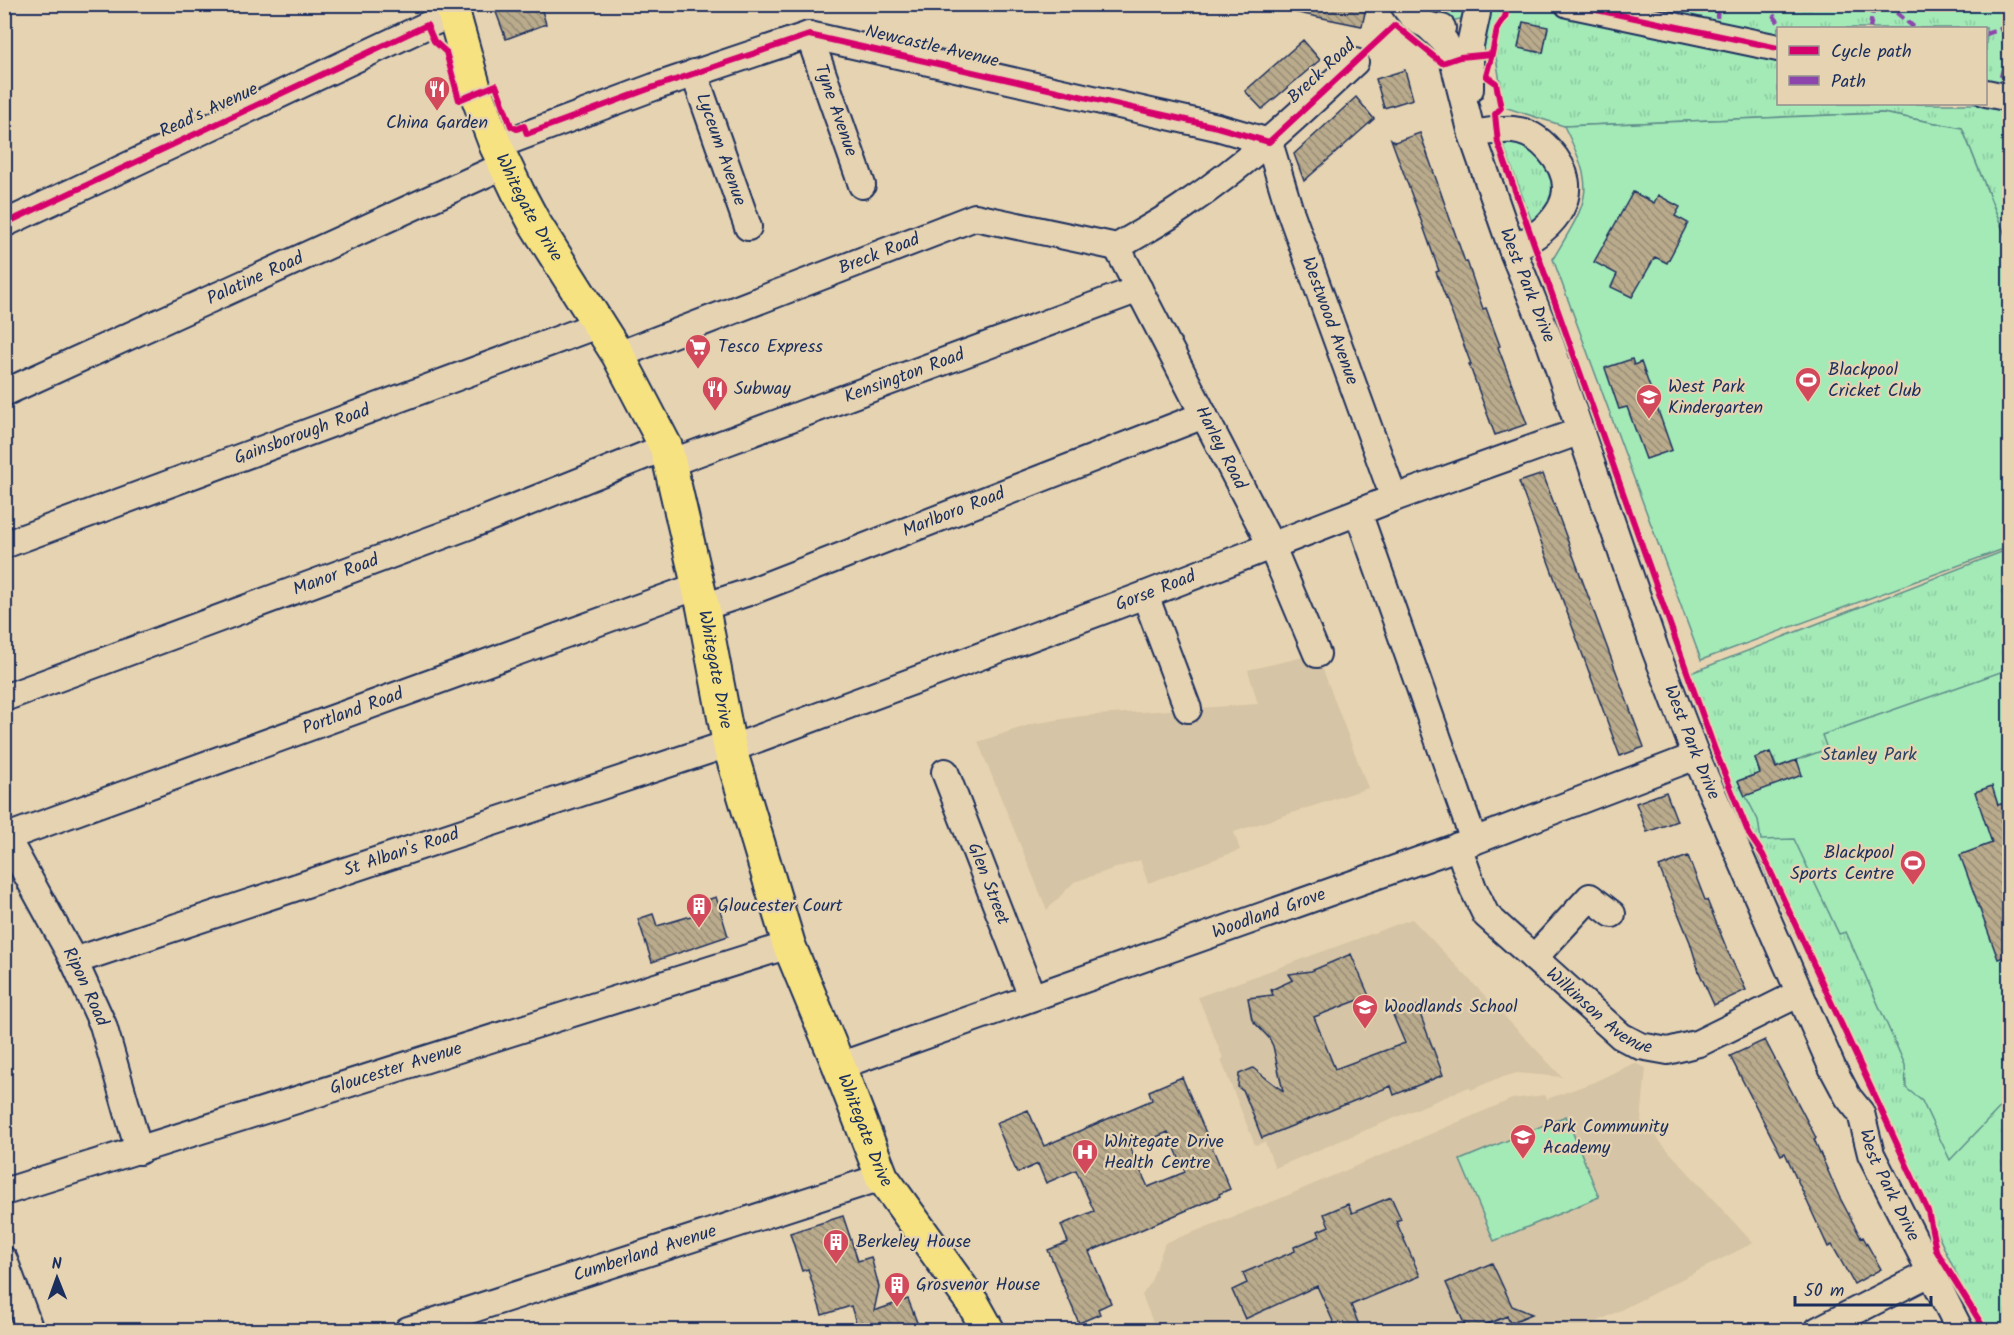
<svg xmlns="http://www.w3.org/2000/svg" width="2014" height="1335" font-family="Kalam,sans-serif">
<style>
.built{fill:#d5c4a5}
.grass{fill:url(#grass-tufts);stroke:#5f8c8a;stroke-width:1.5;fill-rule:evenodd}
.pitch{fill:#a3eab7;stroke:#5f8c8a;stroke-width:1.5}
.building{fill:url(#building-back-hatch);stroke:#1b2f5e;stroke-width:1.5;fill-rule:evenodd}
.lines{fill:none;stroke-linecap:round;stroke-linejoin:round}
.minor-casing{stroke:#1b2f5e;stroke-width:30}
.major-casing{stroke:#1b2f5e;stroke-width:36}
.minor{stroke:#e6d3b1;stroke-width:26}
.major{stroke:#f7e281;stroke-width:32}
.quiet{stroke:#8e44ad;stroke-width:4.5;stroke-dasharray:9 4.5;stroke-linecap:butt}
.cycleway-casing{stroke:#e6d3b1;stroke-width:10}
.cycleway{stroke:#d6006c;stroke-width:6}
.labels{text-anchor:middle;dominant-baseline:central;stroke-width:4.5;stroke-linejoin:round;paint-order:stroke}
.street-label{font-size:18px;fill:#1b2f5e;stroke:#e6d3b1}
.poi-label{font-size:18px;fill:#1b2f5e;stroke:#e6d3b1;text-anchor:start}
.park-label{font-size:18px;fill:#294267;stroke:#e6d3b1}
</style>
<defs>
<pattern id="grass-tufts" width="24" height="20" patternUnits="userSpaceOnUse" patternTransform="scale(1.5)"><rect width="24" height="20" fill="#a3eab7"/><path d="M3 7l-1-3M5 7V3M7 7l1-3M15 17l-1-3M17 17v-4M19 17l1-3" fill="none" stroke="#8cc9a0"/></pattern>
<pattern id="building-back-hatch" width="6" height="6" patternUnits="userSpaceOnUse" patternTransform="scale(1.5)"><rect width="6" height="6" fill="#baab8c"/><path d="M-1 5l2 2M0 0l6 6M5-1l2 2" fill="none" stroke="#968c76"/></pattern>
</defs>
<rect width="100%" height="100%" fill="#e6d3b1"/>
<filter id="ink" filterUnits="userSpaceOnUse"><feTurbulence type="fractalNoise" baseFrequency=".0167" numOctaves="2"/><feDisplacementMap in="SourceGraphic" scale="12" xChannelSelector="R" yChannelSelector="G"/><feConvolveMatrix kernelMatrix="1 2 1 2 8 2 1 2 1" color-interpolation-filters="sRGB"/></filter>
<g filter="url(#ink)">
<path class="built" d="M1317,654l51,134 -134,44 6,18 -92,33 -8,-23 -66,22 -27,28 -69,-168 54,-18 50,-8 176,-12 -10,-34z
M1412,919l150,158 -45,-4 -21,6 -25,11 -2,-3 -194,81 -10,-26 -10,3 -34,-85 2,-2 -25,-61z
M1634,1063l12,5 -5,53 112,122 -172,87h-425l-14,-35 8,-11 15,-41 114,-44 233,-100 33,-4 2,4 45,-16z"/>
<path class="grass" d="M1411,5h65l-16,14 -14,3z
M1490,5h519v240l-47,-117 -80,-15 -318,13 -60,-19 -9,-56 -18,-1zM1778,28h208v76h-208z
M1502,141l20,2 26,20 6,23 -2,13 -3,11 -16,15z
M2009,549v781h-26l-225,-474 -43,-106 -27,-76z"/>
<path class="pitch" d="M1882,113l80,15 47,117v302l-308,113 -148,-401c36,-61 44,-67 11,-133z
M2009,669v429l-59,62 -28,-59 -16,-13 -1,-23 -59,-133 -7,2 -45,-95 -33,1 -3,-20 -20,-39 22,-8 -5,-15 15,-6 7,15 50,-18 -5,-14z
M1566,1116l33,81 -105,44 -34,-81z"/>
<path class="building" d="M493,4h47l6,20 -40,15z
M1288,4h79l-5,22 -74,-15z
M1523,22l25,5 -5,26 -25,-5z
M1303,40l17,20 -58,49 -17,-18z
M1405,70l8,29 -29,9 -8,-29z
M1356,97l18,22 -70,62 -10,-27z
M1420,133l45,129 2,-1 16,48 3,-1 14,38 -2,1 29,77 -32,11 -26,-71h2l-35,-92 3,-1 -17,-48 -31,-84 4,3z
M1633,192l21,11 4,-8 22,12 -5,9 13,7 -21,40 -12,-6 -23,40 -21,-10 6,-13 -23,-12z
M1632,359l2,6 7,-3 31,88 -26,9 -19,-52 -8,2 -14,-41z
M1543,474l101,273 -24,9 -101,-274z
M1770,752l6,16 21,-8 5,15 -57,21 -7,-15 22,-8 -5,-15z
M1992,786l6,19 12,-4v154l-12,4 -38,-104 32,-12 -17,-51z
M1666,792l11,29 -30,11 -11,-29z
M1688,856l17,44h2l21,52 18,38 -32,15 -15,-33 -9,-30 -31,-75z
M716,897l12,39 -76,26 -14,-43 15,-5 4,12 44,-13 -3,-10z
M1351,954l18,42 -55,21 21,52 70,-26 -12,-28 24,-9 26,69 -49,20 -3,-9 -129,52 -18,-46 -6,-5 1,-13 14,-6 30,23 -10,-45 -4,-8 -17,-18 -4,-22 25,-3 -2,-5 22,-10 -4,-6 22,-3z
M1765,1040l51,98 -2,1 25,57 22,42 2,-1 18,32 -27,15 -22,-39 -4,2 -43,-94 -4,2 -51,-99z
M1182,1077l48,112 -11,5 1,2 -131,56 22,51 -13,6 2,5 -21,9 -31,-73 20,-8 -7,-17 33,-14 -18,-41 -30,13 -8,-19 -21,9 -21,-50 32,-13 16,36 108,-46 -3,-9zM1168,1132l17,40 -37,15 -18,-39z
M1391,1197l10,22 -5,2 24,55 -69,29 10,25h-24l-20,-44 -72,33 -13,-29 15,-7 -4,-10 52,-22 -1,-4 26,-11 -2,-5 11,-5 -5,-12 24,-10 4,9z
M843,1216l15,45 13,-4 8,30 -5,24 34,-12 12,31h-62l-7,-24 -29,9 -14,-46 -6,2 -12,-38z
M1492,1263l20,43 20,8 -22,9 -3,-7 -34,14h-6l-21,-47z"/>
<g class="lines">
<g class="minor-casing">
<g id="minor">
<path d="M1403,4c9,15 22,23 39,24"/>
<path d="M1568,4l210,44"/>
<path id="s1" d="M1427,25l18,17 8,17 19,75 40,115 37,91 106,309 41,107 136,311 16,30 13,16 10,41 89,176"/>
<path id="s2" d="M809,35l53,150"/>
<path id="s3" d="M694,73l54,154"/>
<path d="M1470,89v-44l7,-32"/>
<path d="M1986,93l24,5"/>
<path d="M1472,134c14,-2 28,-5 41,-4 14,1 27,10 36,20 39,43 5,79 -37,99"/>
<path id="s4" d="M1269,142l20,66 105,290"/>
<path d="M496,146l158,-59 155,-52 408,92 52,15"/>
<path d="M4,224l449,-211"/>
<path id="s5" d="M1117,247l155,300 45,107"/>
<path id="s6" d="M618,355l357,-138 142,30c23,-14 48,-27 70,-43 61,-41 114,-92 168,-142"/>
<path id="s7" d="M4,393l501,-228"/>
<path id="s8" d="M670,463l469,-174"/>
<path d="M1358,512l116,329"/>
<path id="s9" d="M4,545l596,-221"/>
<path d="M1145,595l43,114"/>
<path id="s10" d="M703,607l49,-16 452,-176"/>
<path id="s11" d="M4,698l467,-173 195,-78"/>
<path id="s12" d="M730,749l415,-154 249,-97 187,-67"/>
<path id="s13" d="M945,772l87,225"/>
<path id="s14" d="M4,833l70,128 29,64 36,126"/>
<path id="s15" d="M7,837l691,-251"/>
<path id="s16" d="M1458,846l15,42 13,27 135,121 19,10 28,5 31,-8 99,-49"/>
<path d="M1534,958l56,-61 22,17"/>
<path id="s17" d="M74,961l654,-217"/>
<path id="s18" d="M839,1066l635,-225 222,-85"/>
<path id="s19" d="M4,1192l785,-247"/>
<path d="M4,1260l26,70"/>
<path id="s20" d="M408,1330l474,-153"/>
<path d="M1818,1330l112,-57"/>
</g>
</g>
<g class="major-casing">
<g id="major">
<path id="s21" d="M451,4l25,89 20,53 22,46 16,30 84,133 48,92 37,160 27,142 59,196 50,121 43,111 92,128 14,25"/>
</g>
</g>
<use href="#minor" class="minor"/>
<use href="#major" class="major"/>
<path class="quiet" d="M1765,4l14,19 1,5
M1886,4l29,24
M1651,5v-1
M1717,18l1,-14
M1870,28l4,-24
M1986,34l24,-8
M2001,77l9,-33"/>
<g class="cycleway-casing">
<path id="cycleway" d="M1568,4l210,44
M1492,54l-6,22 10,7 5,25 -6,6 3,29 217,607 34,84 14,21 165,356 8,39 49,80
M4,224l423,-199 7,16 12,11 13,48 37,-15 15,41 6,3 7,-3 3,8 127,-47 155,-52 408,92 52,15 126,-117 47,38 18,-6 32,-3 5,-25 8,-12 3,-13"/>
</g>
<use href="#cycleway" class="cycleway"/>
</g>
</g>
<defs>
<g id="restaurant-pin" transform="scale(1.35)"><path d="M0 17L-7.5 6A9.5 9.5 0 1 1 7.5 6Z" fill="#d1495b" stroke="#e6d3b1"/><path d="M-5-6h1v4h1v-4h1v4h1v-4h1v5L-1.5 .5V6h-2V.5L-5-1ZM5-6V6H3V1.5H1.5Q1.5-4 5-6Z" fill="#fff"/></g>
<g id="supermarket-pin" transform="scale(1.35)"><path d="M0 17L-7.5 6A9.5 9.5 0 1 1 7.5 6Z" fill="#d1495b" stroke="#e6d3b1"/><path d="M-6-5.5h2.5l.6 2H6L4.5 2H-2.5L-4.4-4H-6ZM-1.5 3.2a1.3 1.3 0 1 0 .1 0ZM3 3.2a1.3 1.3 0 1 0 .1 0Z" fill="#fff"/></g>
<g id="stadium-pin" transform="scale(1.35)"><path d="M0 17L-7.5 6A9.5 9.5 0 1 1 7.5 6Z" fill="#d1495b" stroke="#e6d3b1"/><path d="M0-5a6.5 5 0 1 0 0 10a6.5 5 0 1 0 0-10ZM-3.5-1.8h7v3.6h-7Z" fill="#fff"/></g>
<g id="school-pin" transform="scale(1.35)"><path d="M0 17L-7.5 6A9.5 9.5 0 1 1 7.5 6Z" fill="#d1495b" stroke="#e6d3b1"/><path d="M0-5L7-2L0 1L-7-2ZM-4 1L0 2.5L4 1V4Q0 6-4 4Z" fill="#fff"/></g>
<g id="building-pin" transform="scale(1.35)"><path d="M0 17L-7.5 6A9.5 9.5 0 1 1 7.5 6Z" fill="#d1495b" stroke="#e6d3b1"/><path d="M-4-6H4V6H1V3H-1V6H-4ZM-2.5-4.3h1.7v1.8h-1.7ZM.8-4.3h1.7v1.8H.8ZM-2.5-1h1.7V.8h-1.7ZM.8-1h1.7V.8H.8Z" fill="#fff"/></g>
<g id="hospital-pin" transform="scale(1.35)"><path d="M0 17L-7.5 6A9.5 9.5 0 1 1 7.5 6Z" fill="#d1495b" stroke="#e6d3b1"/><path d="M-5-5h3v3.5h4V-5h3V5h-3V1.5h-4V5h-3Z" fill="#fff"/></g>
</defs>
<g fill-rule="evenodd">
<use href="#restaurant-pin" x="437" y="89"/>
<use href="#supermarket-pin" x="698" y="347"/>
<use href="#stadium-pin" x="1808" y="380"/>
<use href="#restaurant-pin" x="715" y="389"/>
<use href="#school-pin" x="1649" y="397"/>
<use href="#stadium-pin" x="1913" y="863"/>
<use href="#building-pin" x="699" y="906"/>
<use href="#school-pin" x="1365" y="1007"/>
<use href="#school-pin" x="1523" y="1137"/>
<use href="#hospital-pin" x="1085" y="1152"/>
<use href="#building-pin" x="836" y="1242"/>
<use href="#building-pin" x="897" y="1285"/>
</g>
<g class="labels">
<g class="street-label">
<text transform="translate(932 47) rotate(13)">Newcastle Avenue</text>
<text transform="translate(1322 72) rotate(-43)">Breck Road</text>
<text stroke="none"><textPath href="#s2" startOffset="80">Tyne Avenue</textPath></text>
<text transform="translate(209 111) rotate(-25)">Read's Avenue</text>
<text stroke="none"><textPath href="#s3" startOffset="81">Lyceum Avenue</textPath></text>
<text stroke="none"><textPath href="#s21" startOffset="219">Whitegate Drive</textPath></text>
<text stroke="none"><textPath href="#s6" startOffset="280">Breck Road</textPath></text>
<text stroke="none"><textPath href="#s7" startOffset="276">Palatine Road</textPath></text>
<text stroke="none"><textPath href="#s1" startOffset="282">West Park Drive</textPath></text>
<text stroke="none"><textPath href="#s4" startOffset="189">Westwood Avenue</textPath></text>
<text stroke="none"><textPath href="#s8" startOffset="250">Kensington Road</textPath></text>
<text stroke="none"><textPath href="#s9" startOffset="318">Gainsborough Road</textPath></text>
<text stroke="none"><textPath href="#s5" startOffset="226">Harley Road</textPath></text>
<text stroke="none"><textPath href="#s10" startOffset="268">Marlboro Road</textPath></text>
<text stroke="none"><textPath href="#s11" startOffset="354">Manor Road</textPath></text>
<text stroke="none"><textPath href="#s12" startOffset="454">Gorse Road</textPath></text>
<text stroke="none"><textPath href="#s21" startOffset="723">Whitegate Drive</textPath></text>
<text stroke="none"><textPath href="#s15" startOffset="368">Portland Road</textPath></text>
<text stroke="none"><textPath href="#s1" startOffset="768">West Park Drive</textPath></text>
<text stroke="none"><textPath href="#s17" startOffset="345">St Alban's Road</textPath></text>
<text stroke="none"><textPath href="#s13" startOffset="120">Glen Street</textPath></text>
<text stroke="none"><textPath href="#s18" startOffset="456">Woodland Grove</textPath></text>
<text stroke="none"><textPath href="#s14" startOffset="174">Ripon Road</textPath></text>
<text stroke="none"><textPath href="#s16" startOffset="224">Wilkinson Avenue</textPath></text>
<text stroke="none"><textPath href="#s19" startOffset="411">Gloucester Avenue</textPath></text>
<text stroke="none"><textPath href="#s21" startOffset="1209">Whitegate Drive</textPath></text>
<text stroke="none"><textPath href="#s1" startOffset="1254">West Park Drive</textPath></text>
<text stroke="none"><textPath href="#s20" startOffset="249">Cumberland Avenue</textPath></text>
</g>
<g class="poi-label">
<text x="437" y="123" text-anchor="middle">China Garden</text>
<text x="718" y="347">Tesco Express</text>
<text x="1828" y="370">Blackpool<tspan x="1828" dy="21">Cricket Club</tspan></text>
<text x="1668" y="387">West Park<tspan x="1668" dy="21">Kindergarten</tspan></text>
<text x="734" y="389">Subway</text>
<text x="1894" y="853" text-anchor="end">Blackpool<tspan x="1894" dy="21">Sports Centre</tspan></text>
<text x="718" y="906">Gloucester Court</text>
<text x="1384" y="1007">Woodlands School</text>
<text x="1543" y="1127">Park Community<tspan x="1543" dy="21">Academy</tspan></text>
<text x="1104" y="1142">Whitegate Drive<tspan x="1104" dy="21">Health Centre</tspan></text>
<text x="856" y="1242">Berkeley House</text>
<text x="916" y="1285">Grosvenor House</text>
</g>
<g class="park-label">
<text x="1869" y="755">Stanley Park</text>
</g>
</g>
<rect width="2014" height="1335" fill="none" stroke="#e6d3b1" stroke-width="24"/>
<rect x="12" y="12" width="1990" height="1311" fill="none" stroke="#1b2f5e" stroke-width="2" filter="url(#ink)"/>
<rect x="1777" y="27" width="210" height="78" fill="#e6d3b1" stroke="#959190" stroke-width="1.5"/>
<rect x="1789" y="46" width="30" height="9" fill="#d6006c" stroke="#959190" stroke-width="1.5"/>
<text x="1831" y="57" font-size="18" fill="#1b2f5e">Cycle path</text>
<rect x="1789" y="76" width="30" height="9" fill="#8e44ad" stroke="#959190" stroke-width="1.5"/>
<text x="1831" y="87" font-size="18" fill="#1b2f5e">Path</text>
<g transform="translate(57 1278) rotate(359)" stroke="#e6d3b1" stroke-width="4.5" paint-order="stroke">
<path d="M0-4.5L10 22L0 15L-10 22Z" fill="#1b2f5e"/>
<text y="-9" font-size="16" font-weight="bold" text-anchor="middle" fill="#1b2f5e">N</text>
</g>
<path d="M1795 1296v9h136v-9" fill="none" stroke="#1b2f5e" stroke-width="3"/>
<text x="1804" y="1296" font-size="18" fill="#1b2f5e" stroke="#e6d3b1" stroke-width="4.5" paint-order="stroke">50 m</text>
</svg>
